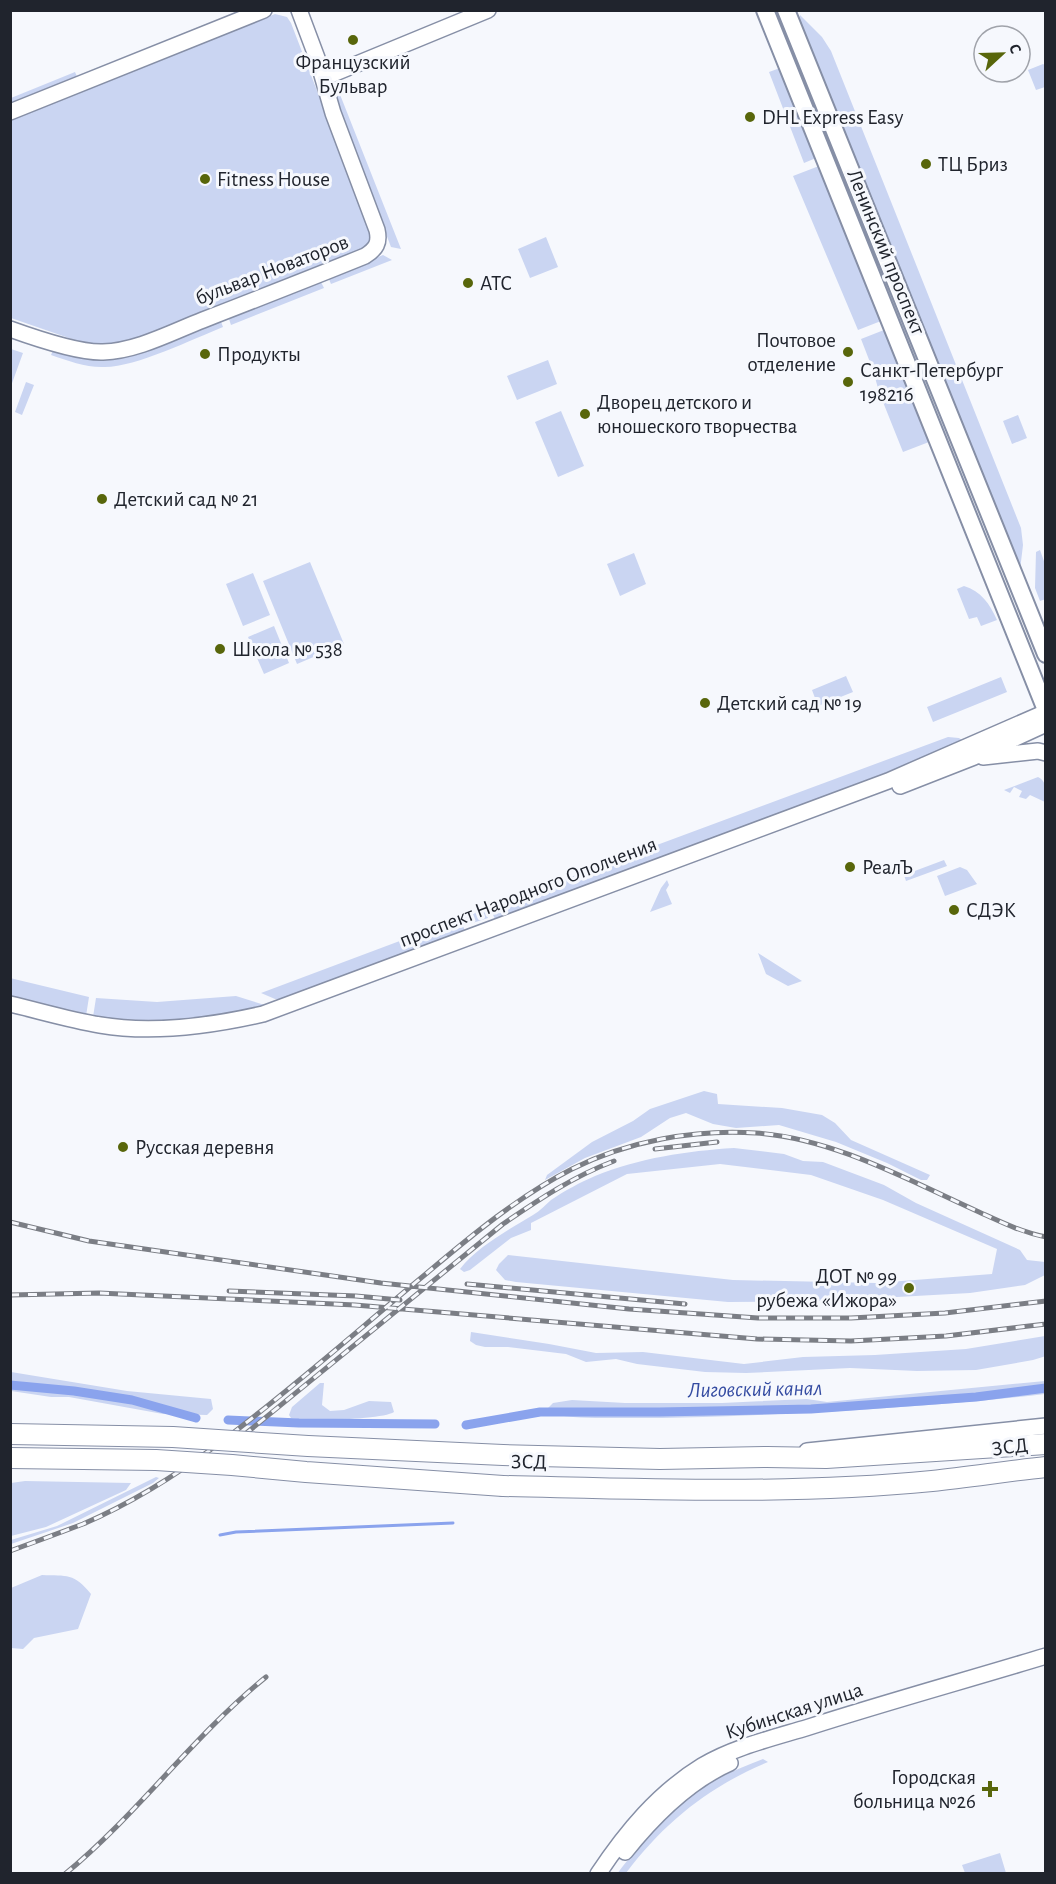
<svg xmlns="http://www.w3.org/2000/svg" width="1056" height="1884" font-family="'Alegreya Sans',sans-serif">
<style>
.green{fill:#cad5f2}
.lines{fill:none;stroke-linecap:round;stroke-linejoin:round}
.stream{stroke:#8aa3ed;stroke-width:3}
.canal{stroke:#8aa3ed;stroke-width:9}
.secondary-casing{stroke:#868fa6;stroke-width:18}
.primary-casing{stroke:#868fa6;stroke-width:20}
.highway-casing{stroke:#868fa6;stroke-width:22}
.secondary{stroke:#fff;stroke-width:15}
.primary{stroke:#fff;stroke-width:16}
.highway{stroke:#fff;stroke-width:20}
.rail-casing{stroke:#7b7e85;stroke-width:5}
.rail{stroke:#f6f8fd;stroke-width:3;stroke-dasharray:9;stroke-linecap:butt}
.highway-bridge-casing{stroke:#868fa6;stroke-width:22;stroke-linecap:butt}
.highway-bridge{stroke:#fff;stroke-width:20}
.poi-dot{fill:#58660b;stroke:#f6f8fd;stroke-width:2}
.labels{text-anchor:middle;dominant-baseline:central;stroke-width:6;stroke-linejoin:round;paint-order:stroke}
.poi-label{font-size:21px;fill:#20242d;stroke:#f6f8fd;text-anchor:start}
.street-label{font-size:21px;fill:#20242d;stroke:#f6f8fd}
.water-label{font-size:22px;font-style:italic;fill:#354ca2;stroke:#f6f8fd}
</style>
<rect width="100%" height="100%" fill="#f6f8fd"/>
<path class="green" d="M275,14l12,3 4,6 83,216 -9,10 -247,96h-29l-78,-27 -1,-198z
M800,15l22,22 9,14 190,477 2,17 -3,25 -221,-551z
M1043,64l2,1v22l-9,3 -8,-20z
M780,68l36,90 -12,5 -35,-91z
M75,72l3,7 -67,27v-8z
M339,92l62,157 -10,-2 -58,-152z
M819,166l62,155 -23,9 -65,-154z
M546,237l12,30 -28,11 -12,-29z
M383,255l9,5 -61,24 -3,-7z
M320,280l4,8 -93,37 -2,-6 7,-3v-2z
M220,319l3,8c-30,12 -87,40 -118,40 -18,1 -36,-6 -54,-12l3,-7 32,9z
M884,330l45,112 -26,10 -24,-60 -6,-22 -12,-31z
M11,349l12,4 -12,33 -1,-37z
M548,360l9,24 -40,16 -10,-24z
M26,382l8,3 -12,30 -7,-3z
M561,411l23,55 -26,11 -23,-55z
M1018,415l9,23 -15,6 -9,-23z
M1040,550l5,14 1,35 -6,2 -5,-13 1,-36z
M634,553l12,31 -26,12 -13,-32z
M310,562l34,82 -47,20 -34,-83z
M253,573l17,42 -27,11 -17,-42z
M964,586c17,5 26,18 33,34l-16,6 -4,-9 -8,2 -12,-30z
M274,626l15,37 -25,11 -16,-37z
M846,676l7,16 -35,14 -6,-16z
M1001,677l6,15 -74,30 -6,-15z
M948,737l11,1 4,3 -78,32 -389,149 -6,-15z
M1038,777c10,5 8,16 7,25l-15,-7 -4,4 -7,-2 3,-6 -8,-4 -4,6 -6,-3z
M944,860l3,6 -41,15 -2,-6z
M960,867l7,3 10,14 -32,12 -8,-20z
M667,880l2,5 -3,5 6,14 -22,8 11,-24z
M485,909l3,9 -25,8 2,5 -182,68h-8l-14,-6z
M758,953l44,28 -14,5 -22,-12z
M10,978l79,19 -3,19 -75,-19z
M236,996l32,10 -87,16 -32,1 -56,-6 3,-19 61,4z
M704,1091l13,3 1,10 64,4 40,7 13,8 16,17 79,35 -3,5h-6l-34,-17 -51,-21 -57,-17 -43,3 -23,-4 -27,-11 -16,5 -29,19 -56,21 -40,22 2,-5 45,-33 41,-21 17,-12z
M734,1148l50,6 19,7 20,1 61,23 32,18 104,47 7,10 18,2v13l-20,10 -55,8 -146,8 -96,1 -212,-20 -11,-2 -9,-10 3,-6 9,-9 225,25 143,3 116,-9 5,-25 -114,-49 -72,-25 -91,-11 -93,10 -96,49v7l-20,8 -41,32 -6,2 -4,-3c17,-22 50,-40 73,-54 7,-4 12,-10 18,-15 13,-9 30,-18 44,-24 44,-18 92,-25 139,-28z
M471,1332l78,12 47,9 47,-1 101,12 59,-7 72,-2 91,-6 79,-13 1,20 -13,4 -57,10 -59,1 -67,-3 -104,5 -41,-1 -68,-8 -21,-5 -30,3 -20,-8 -58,-7h-23l-9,-2 -6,-4z
M11,1372l116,19 84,8 2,10 -6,6 -44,-1 -94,-17h-18l-40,-6z
M1045,1381v13c-113,13 -227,19 -342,23 -27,1 -55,1 -82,1 -27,0 -52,1 -77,-6l9,-9 19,-3 53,3h97l85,-4 20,3z
M320,1383h4l-2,22 8,6 14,-1 25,-9 22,1 3,10c-12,8 -87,9 -103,6l-2,-3 3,-8z
M156,1477l3,1 -6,5 -80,40 -62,21v-4l46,-14z
M25,1481l106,2 -5,7 -80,37 -35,9v-53z
M42,1575c25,1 32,-2 49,19l-13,35 -44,9 -11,11 -12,-1v-60z
M763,1759l5,3c-60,25 -103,60 -142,111l-9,1c28,-37 60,-72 100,-95 15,-8 31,-14 46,-20z
M1000,1853l6,20h-41l-3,-8z"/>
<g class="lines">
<path class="stream" d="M220,1535l16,-3 217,-9"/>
<path class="canal" d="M10,1385l64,6 58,9 64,18
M228,1420l71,3 136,1
M466,1425l74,-13h119l152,-3 165,-12 70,-9"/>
<g class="secondary-casing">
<path id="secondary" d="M323,78l165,-68
M10,112l254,-102
M10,329c25,9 68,24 93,23 34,-1 69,-20 100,-32 54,-21 108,-42 162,-64 11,-7 15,-13 12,-26l-44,-117 -16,-55 -18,-48
M983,757l55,-6 8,2
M900,786l74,-29 72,-33
M10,1004c30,7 60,16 90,21 53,9 111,1 163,-11l625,-233 158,-69
M807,1451l239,-25
M625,1852c28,-35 64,-71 105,-89
M598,1874c28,-42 60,-81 104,-108 32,-19 71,-28 107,-39 78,-25 158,-47 237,-71"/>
</g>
<g class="primary-casing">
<path id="primary" d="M765,10l281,700
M786,10l260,644"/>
</g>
<g class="highway-casing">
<path id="highway" d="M767,1457l59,1 220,-14
M503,1486c142,3 287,9 429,-5 38,-4 76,-10 114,-14"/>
</g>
<use href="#secondary" class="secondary"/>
<use href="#primary" class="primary"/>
<use href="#highway" class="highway"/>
<g class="rail-casing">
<path id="rail" d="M655,1149l62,-7
M10,1222l79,19 292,42 248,26 129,9h93l94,-5 101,-12
M467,1284l218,20
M229,1291l127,5 44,4
M10,1295l89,-2 256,12 402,34 94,2 95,-5 100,-12
M244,1435l259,-211c35,-24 71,-48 111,-63
M10,1551c25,-9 49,-18 73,-27 49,-21 95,-50 138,-82 71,-53 138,-113 206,-169 45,-38 92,-77 145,-104 56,-28 122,-40 184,-36 77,5 154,48 223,79 22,10 42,20 67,25
M65,1874c73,-60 128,-138 201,-197"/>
</g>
<use href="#rail" class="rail"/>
<g class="highway-bridge-casing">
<path id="highway-bridge" d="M10,1434l163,3 135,9 195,9 157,4 107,-2
M10,1458l146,2 76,5 74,7 197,14"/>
</g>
<use href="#highway-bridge" class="highway-bridge"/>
</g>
<g class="poi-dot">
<circle cx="353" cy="40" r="6"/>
<circle cx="750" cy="117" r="6"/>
<circle cx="926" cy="164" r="6"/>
<circle cx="205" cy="179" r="6"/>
<circle cx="468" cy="283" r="6"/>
<circle cx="848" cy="352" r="6"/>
<circle cx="205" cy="354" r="6"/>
<circle cx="848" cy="382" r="6"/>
<circle cx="585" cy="414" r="6"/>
<circle cx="102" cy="499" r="6"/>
<circle cx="220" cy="649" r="6"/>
<circle cx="705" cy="703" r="6"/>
<circle cx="850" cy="867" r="6"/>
<circle cx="954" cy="910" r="6"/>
<circle cx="123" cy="1147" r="6"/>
<circle cx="909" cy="1288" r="6"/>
<path d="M987 1780h6v6h6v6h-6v6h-6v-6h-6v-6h6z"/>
</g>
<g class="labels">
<g class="poi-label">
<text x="353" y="62" text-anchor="middle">Французский<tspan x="353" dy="24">Бульвар</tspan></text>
<text x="762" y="117">DHL Express Easy</text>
<text x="938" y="164">ТЦ Бриз</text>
<text x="217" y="179">Fitness House</text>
<text x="480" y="283">АТС</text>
<text x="836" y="340" text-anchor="end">Почтовое<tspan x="836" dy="24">отделение</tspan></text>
<text x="217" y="354">Продукты</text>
<text x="860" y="370">Санкт-Петербург<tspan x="860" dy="24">198216</tspan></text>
<text x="597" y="402">Дворец детского и<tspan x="597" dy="24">юношеского творчества</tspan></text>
<text x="114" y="499">Детский сад № 21</text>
<text x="232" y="649">Школа № 538</text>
<text x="717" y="703">Детский сад № 19</text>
<text x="862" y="867">РеалЪ</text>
<text x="966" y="910">СДЭК</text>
<text x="135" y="1147">Русская деревня</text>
<text x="897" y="1276" text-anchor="end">ДОТ № 99<tspan x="897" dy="24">рубежа «Ижора»</tspan></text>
<text x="976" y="1777" text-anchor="end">Городская<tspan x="976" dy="24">больница №26</tspan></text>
</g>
<g class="street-label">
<text transform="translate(886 252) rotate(68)">Ленинский проспект</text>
<text transform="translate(272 270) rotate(-21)">бульвар Новаторов</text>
<text transform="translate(528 892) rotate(-21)">проспект Народного Ополчения</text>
<text transform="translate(1010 1447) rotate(-7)">ЗСД</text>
<text transform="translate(529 1462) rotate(1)">ЗСД</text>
<text transform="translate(794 1711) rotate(-18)">Кубинская улица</text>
</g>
<g class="water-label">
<text transform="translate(755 1389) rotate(-1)">Лиговский канал</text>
</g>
</g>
<rect width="1056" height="1884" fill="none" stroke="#20242d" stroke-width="24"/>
<g transform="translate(1002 54) rotate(68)"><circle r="28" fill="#f6f8fd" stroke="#a0a3aa" stroke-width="1.5"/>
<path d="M0-4.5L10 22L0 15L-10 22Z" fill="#58660b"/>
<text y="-9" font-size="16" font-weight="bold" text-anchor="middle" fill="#20242d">С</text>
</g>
</svg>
